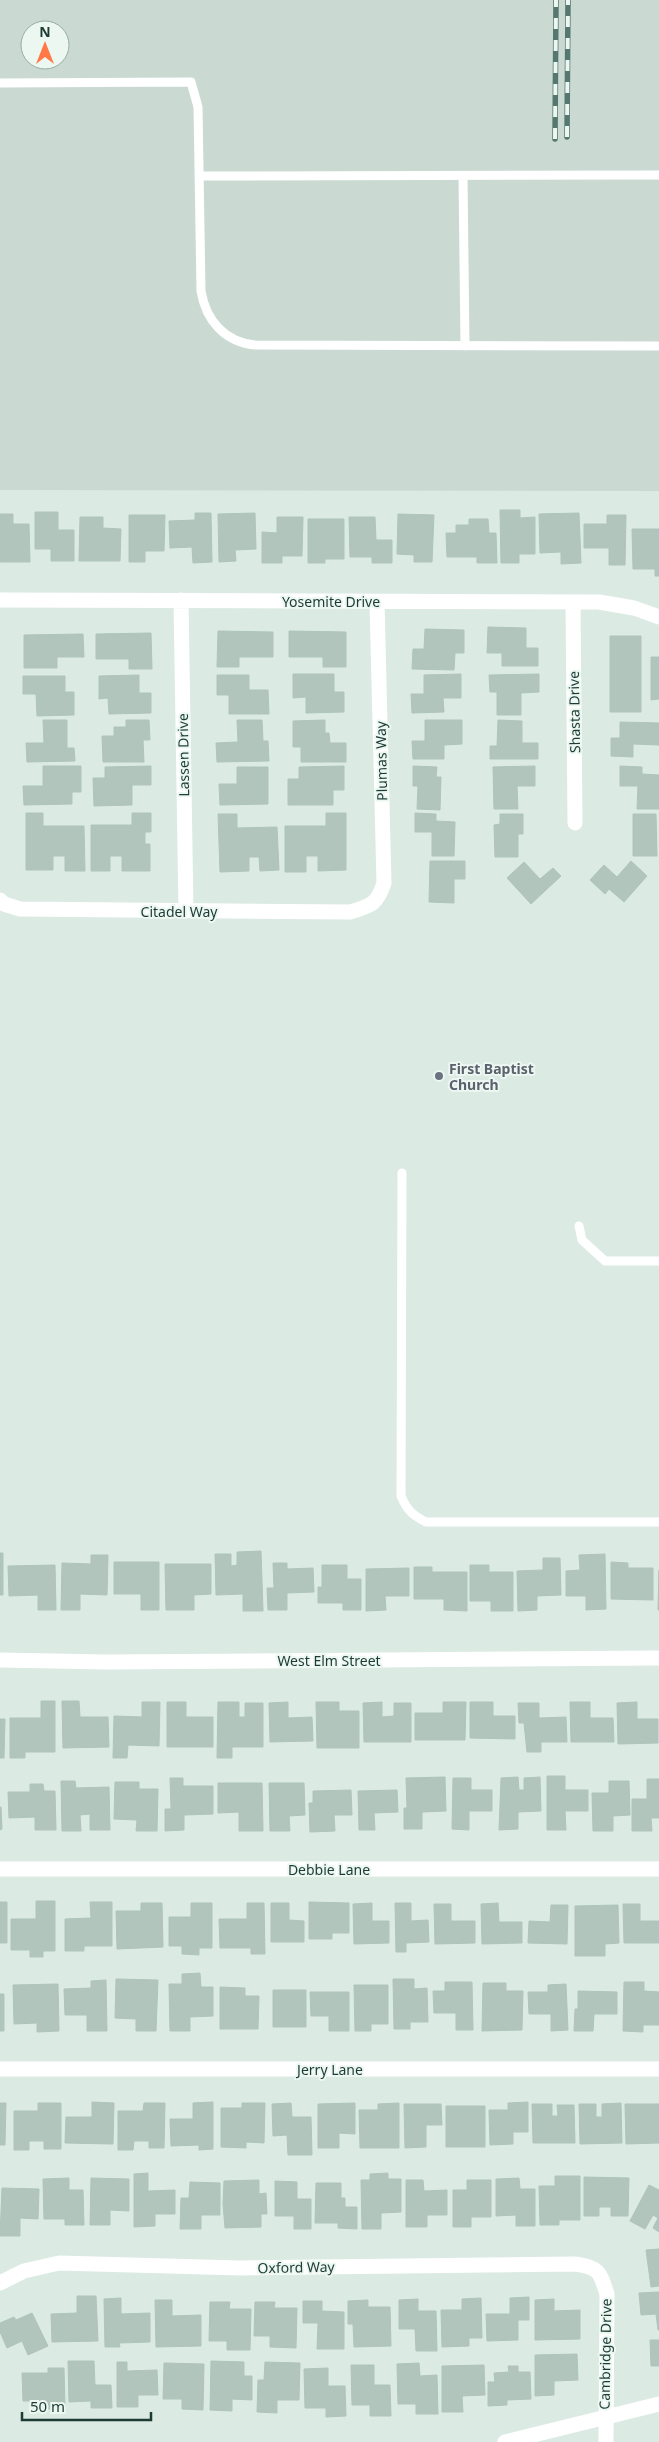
<svg xmlns="http://www.w3.org/2000/svg" width="659" height="2442" font-family="'Noto Sans',sans-serif">
<style>
.built{fill:#cadad3;fill-rule:evenodd}
.building{fill:#b1c5bd;stroke:#aec4bc}
.lines{fill:none;stroke-linecap:round;stroke-linejoin:round}
.service{stroke:#fff;stroke-width:9}
.minor{stroke:#fff;stroke-width:15}
.tertiary{stroke:#fff;stroke-width:15}
.rail-casing{stroke:#56776f;stroke-width:5.5}
.rail{stroke:#ecf7f2;stroke-width:4;stroke-dasharray:11;stroke-linecap:butt}
.worship-dot{fill:#6b7280;stroke:#ecf7f2;stroke-width:2}
.labels{text-anchor:middle;dominant-baseline:central;stroke-width:4;stroke-linejoin:round;paint-order:stroke}
.street-label{font-size:14px;fill:#1c3b34;stroke:#ecf7f2}
.worship-label{font-size:14px;font-weight:bold;fill:#5b616d;stroke:#ecf7f2;text-anchor:start}
</style>
<rect width="100%" height="100%" fill="#dceae4"/>
<path class="built" d="M0,0h659v491l-659,-1zM30,30h30v30h-30z"/>
<path class="building" d="M500,510h20v8l15,-1v37h-16v9h-18z
M35,512h23v18h16v31h-23v-12h-16z
M195,513h16l1,49 -19,1 -1,-16 -22,1 -1,-27 26,-1z
M255,513l1,36 -21,1 1,11 -17,1 -1,-48z
M579,513l2,50 -20,1v-12l-21,1 -1,-39z
M0,514h13v10h16l1,38h-30z
M398,514l36,1 -2,47h-18v-7l-17,-1z
M129,515h36l-1,36h-19v11h-16z
M607,515h19l-1,50h-16v-17h-25v-24h23z
M80,517h23v11l18,1 -1,32h-41z
M277,517h26l-1,39h-20v7h-20v-31l15,1z
M349,517h26l1,23h16v23h-20v-6h-22z
M308,519h36v40h-19v4h-17z
M469,519h19l1,14h7l1,30h-20v-6h-30l-1,-24h10v-8h13z
M632,529h27v47h-4v-7h-22z
M488,627l38,1v20h12v18h-36v-13h-15z
M425,629l39,1v23h-9l-1,17 -42,-1 1,-20h11z
M218,631l55,1v25h-34v10h-22z
M289,631l57,1v35h-23v-10h-34z
M151,633l1,36h-23v-10h-33v-25z
M83,634l1,23h-27v11h-33v-33z
M610,636h31v76h-31z
M651,657h8v42l-8,1z
M293,674h41v18h10v20l-38,1v-16l-13,1z
M461,674v24h-18l1,14 -32,1 -1,-19h13v-19z
M539,674v18l-18,1v22h-24v-23h-7l-1,-17z
M139,675v18h12v20l-42,1 -1,-16 -9,1v-23z
M217,675h32v15h19l1,24h-40v-19h-12z
M23,676h42v16h9v23l-37,1 -1,-22h-13z
M43,720h24v28h7l1,13 -48,1 -1,-19h18z
M126,720h23l1,20h-7l1,22h-41l-1,-26h12v-9h12z
M237,720h25l1,21h5l1,20 -52,1 -1,-19 22,-1z
M325,720v13h4l1,10h16v19h-45v-15h-8v-26z
M425,720h37v24l-18,1v14h-31l-1,-18h13z
M498,720l24,1v22h16v16h-48v-13h7z
M620,722l39,1v22l-26,-1v13l-22,-1v-18h9z
M43,766h38v26h-9v12l-48,1 -1,-19h20z
M151,766v19h-19v20l-38,1 -1,-28h12v-11z
M344,766v24h-11v15h-45v-26h11v-12z
M413,766l24,1 -1,10h5l-1,33 -23,-1 1,-23h-5z
M535,766v20h-18l1,23h-24l-1,-42z
M620,766l22,1v7l17,1v34h-22l1,-23h-18z
M237,767h31v37l-48,1 -1,-21h18z
M26,813h17v13h41l1,45h-20v-15h-12v14h-27z
M132,813h19v19h-6v12h5v27h-28v-15h-12v15h-19v-46h41z
M326,813h20v57l-28,1v-15h-12v16h-21v-46h41z
M415,813l21,1v7l19,1 -1,34h-22v-24h-17z
M218,814h19v14l40,-1 2,43 -19,1 -1,-14h-10v14l-29,1z
M500,814h23v20h-5v23h-23l-1,-32 6,-1z
M633,814h23l1,42h-24z
M430,861h35v18h-11v24l-25,-1z
M631,861l16,15 -23,26 -15,-13 -4,5 -15,-14 14,-15 13,12z
M524,862l16,17 13,-11 8,8 -30,28 -24,-26z
M261,1551l2,60h-20v-17l-27,1 -1,-41h16v12l6,-1v-13z
M0,1553h3v42h-3z
M605,1554l1,55 -20,1v-14h-20v-25l14,-1 -1,-15z
M91,1555h17l-1,40 -27,-1v16h-19l1,-47 29,1z
M543,1558h17l1,37 -24,1v14l-19,1 -1,-40 26,-1z
M114,1562h45v48h-18v-16h-27z
M611,1562l17,1v5h25v32l-42,-1z
M273,1563h14v6l26,-1 1,24 -27,1v17h-19l-1,-22h7z
M165,1564h46v30l-17,1v15h-28z
M55,1565l1,45h-18v-15l-29,1 -1,-30z
M322,1565h25v14h14v31h-18v-7h-25v-16h4z
M470,1565h19v7h24v39h-22v-10h-21z
M414,1567h18v5h35v39l-23,-1v-11h-30z
M409,1568v28h-24l1,14 -20,1v-42z
M659,1570v40h-1z
M41,1701h14v51h-30v6h-15v-40h31z
M62,1701h17l1,16h28l1,30 -46,1z
M142,1702h18l-1,44 -31,-1 -1,13h-14l1,-42 28,1z
M167,1702h19v15h27v30h-46z
M218,1702h21v15h6v-14h18v44h-31v11h-15z
M288,1702v16l24,-1 1,24 -43,1 -1,-39z
M316,1702h23v9h20v37h-42z
M382,1702v15l12,-1v-13h17v39h-47l-1,-39z
M443,1702h23l-1,38h-50v-27h28z
M470,1702h23v14h22v23l-45,-1z
M570,1702h20v16h23l1,24h-43z
M637,1702v17h21v24l-40,1 -1,-41z
M518,1703h21v15l27,-1 1,25h-26v10h-14l-3,-29h-5z
M0,1719h5l-1,39h-4z
M547,1776h18v14h23v21h-23l1,19h-19z
M445,1777l1,34 -24,1v17h-18v-21h3l-1,-30z
M518,1777l1,13h5v-12l16,-1 1,34 -23,1v17l-19,1 2,-52z
M170,1778h13v8h30v28l-29,1v15l-19,1v-22h6z
M453,1778h18v12h21v21h-23v19l-17,-1z
M647,1779h12v39h-8l1,13h-20v-32h15z
M61,1781h14l1,7 33,-1 1,43h-20v-16l-10,1 1,16h-19z
M609,1781h20l1,34 -17,1v15h-20l-1,-38h17z
M115,1782h24v7h19l-1,42h-21l1,-11 -23,-1z
M218,1783h44l1,48h-24v-19l-21,1z
M269,1783h35l1,32 -16,1 1,15h-20z
M30,1784h13l1,7h11l1,39h-21v-13l-26,1 -1,-26h22z
M351,1790l1,25h-18l1,16 -25,1 -1,-29h4v-12z
M397,1790l1,22 -24,1 1,17h-16l-1,-39z
M0,1807h1l1,22 -2,1z
M36,1901h19v50h-12v6h-13v-7h-19v-31h25z
M0,1902h7v41h-7z
M90,1902h22v44h-28v5h-19v-32l26,-1z
M309,1902l40,1v30h-17v6h-23z
M141,1903h21l1,44 -46,2 -1,-38h25z
M191,1903h21v45h-13v7l-17,-1v-8h-13v-29h22z
M247,1903h17l1,51h-14v-6h-31l-1,-29h28z
M271,1903h18v17l15,1v21h-33z
M372,1903v18h17v22l-35,1 -1,-40z
M395,1903h16v18l17,-1 1,22 -23,1v9h-10z
M498,1903l1,19h23v21l-40,1 -1,-40z
M434,1904h17v17h24v22l-40,1z
M623,1904h17v17h19v22h-35z
M551,1905h17l-1,39 -39,-1 1,-22 21,1z
M618,1905l1,38 -14,1v12h-30v-50z
M200,1973l1,14h12v29l-23,1v14h-20l-1,-47h13v-10z
M116,1979l42,1 -2,51h-20v-12l-21,-1z
M393,1979h21v10l13,-1 1,34h-18v7h-16z
M106,1980l1,51h-20v-16h-22l-1,-26 27,-1v-7z
M445,1982h27l1,48h-17v-17h-22l-1,-22h12z
M624,1982h20v9l15,1v33h-16v7l-20,-1z
M483,1983h23v8h17l-1,39 -40,1z
M58,1984l1,47 -22,1v-9l-23,1 -1,-39z
M566,1984l2,46 -17,1v-17h-22l-1,-22h20v-7z
M354,1985h34v39h-17v7h-16z
M220,1987l25,1v8h14l-1,33h-38z
M273,1990h33v37h-33z
M578,1991l39,1v22h-23l-1,17h-19l1,-22h3z
M310,1992h39v39h-20v-15h-18z
M0,1994h4v37h-4z
M92,2102l22,1 -1,41 -48,-1 1,-26h26z
M213,2102v47l-14,1v-5l-28,1 -1,-27h23v-16z
M528,2102v30h-15v12l-23,1 -1,-35h19v-7z
M0,2103h6l-1,42h-5z
M38,2103h23v46h-17v-8h-15v9h-15v-39h24z
M144,2103h21l-1,45h-15v-7h-15l-1,9h-15v-39h25z
M242,2103h23l-1,40 -18,-1v6l-25,-1v-39h21z
M291,2103l1,14h19l1,38h-24l-1,-20 -14,1 -1,-32z
M355,2103v31l-16,-1v15h-21v-44z
M399,2103v45h-39l-1,-38h19v-6z
M621,2103l1,40 -42,1 -1,-40h17v13h6v-13z
M404,2104h37l1,21h-16v22l-21,1z
M532,2104h20v12h6l-1,-11h17l1,38h-42z
M625,2104h34v39l-33,1z
M446,2106h39v41h-39z
M148,2173v18l27,-1v24h-20v12l-21,1v-53z
M388,2173v6h13v33l-20,1v16h-19l-1,-49h9v-6z
M555,2176h25v44h-21v5h-19l-1,-39h16z
M584,2177l45,1 -1,38h-17v-9h-12v9h-15z
M69,2178v12h14l1,35h-19v-6h-21l-1,-40z
M91,2178l38,1v32l-19,-1v15h-20z
M519,2178l1,11h15v37h-19v-11l-20,1v-37z
M259,2180v14l7,-1 1,21h-6v13l-36,1 -2,-24 1,-23z
M406,2180h17l1,11 23,-1v25h-20v12h-21z
M467,2180h24v37h-20v10h-18v-37h14z
M275,2181l22,1v17h14v30h-17v-13h-19z
M190,2182l30,1v32h-19v14h-21l1,-31h8z
M316,2183h25v15h4v9h12v22l-19,-1v-5h-23z
M649,2185l10,5v42l-6,-4 5,-10 -5,-3 -8,14 -15,-8z
M2,2188l37,1 -1,30 -18,-1v18h-20z
M659,2249v37l-8,1 -5,-37z
M659,2292v38h-1l-2,-16 -15,1 -2,-22z
M77,2296h19l2,45 -46,1 -1,-28 26,-1z
M529,2297v23h-11v20l-31,1 -1,-27h24v-16z
M121,2298v16l29,-1v29l-31,1 1,4h-15l-1,-48z
M481,2298l1,40h-13v8l-27,1 -1,-37h21v-11z
M418,2299v12h18l1,40h-21l-1,-22h-16v-29z
M554,2299v12l26,-1v29l-45,1v-40z
M155,2300h17v16l29,-1v31l-45,1z
M368,2300v7h22l1,39 -37,1 -1,-23h-5v-23z
M303,2301h19v10l22,1v37h-27l1,-26h-15z
M210,2302h20l-1,7h22l-1,41h-23v-9h-18z
M255,2302h20l-1,6h23l-1,40 -26,-1v-11h-16z
M32,2313l16,33 -20,9 -6,-14 -15,7 -7,-16v-9l14,-6 2,3z
M650,2340h9v26h-8z
M577,2354l1,26 -24,1v14l-19,1v-41z
M68,2361h26l1,24h16l1,23h-21v-7l-22,1z
M211,2361l33,1v14h8v24l-20,-1v12l-22,-1z
M117,2362h10v9l30,-1 1,25h-20v12h-21z
M265,2362l35,1 -1,37h-22v13l-20,-1 1,-32h6z
M164,2363l40,1 -1,46 -21,-1v-10h-19z
M419,2363l1,13 17,-1 1,39h-22v-10h-18l-1,-40z
M351,2365h23v20h16l1,31h-21v-11h-18z
M484,2365l1,30 -23,1 1,16h-21v-46z
M508,2366h10v6h12l1,27 -24,1v5l-19,1v-24h7l-1,-9 15,-1z
M48,2368h16l1,41h-18v-8h-24l-1,-28h26z
M328,2368v18h17l1,30 -20,1v-9h-21l-1,-39z"/>
<g class="lines">
<path class="service" d="M0,83l191,-1 7,25 3,184c5,30 24,51 54,54l404,1
M199,176l460,-1
M463,176l2,170
M402,1173l-1,323c6,14 11,19 25,26h233
M579,1226l3,14 23,21h54"/>
<path class="minor" d="M0,600l599,2 35,6 25,9
M181,600l5,311
M573,602l2,221
M0,900l4,4 16,5 330,3c20,-6 27,-7 34,-29l-7,-281
M0,1869h659
M0,2069h659
M0,2283l24,-12 35,-8 181,5 335,-4c24,3 25,8 32,30l-1,148
M505,2442l154,-38"/>
<path class="tertiary" d="M0,1660l106,2 553,-4"/>
<g class="rail-casing">
<path id="rail" d="M567,137l1,-137
M555,139l1,-139"/>
</g>
<use href="#rail" class="rail"/>
</g>
<circle class="worship-dot" cx="439" cy="1076" r="5"/>
<g class="labels">
<g class="street-label">
<text x="331" y="601">Yosemite Drive</text>
<text transform="translate(574 712) rotate(-91)">Shasta Drive</text>
<text transform="translate(183 755) rotate(-91)">Lassen Drive</text>
<text transform="translate(381 761) rotate(-91)">Plumas Way</text>
<text x="179" y="911">Citadel Way</text>
<text x="329" y="1660">West Elm Street</text>
<text x="329" y="1869">Debbie Lane</text>
<text x="330" y="2069">Jerry Lane</text>
<text transform="translate(296 2267) rotate(-1)">Oxford Way</text>
<text transform="translate(605 2354) rotate(-89)">Cambridge Drive</text>
</g>
<g class="worship-label">
<text x="449" y="1068">First Baptist<tspan x="449" dy="16">Church</tspan></text>
</g>
</g>
<g transform="translate(45 45)"><circle r="24" fill="#ecf7f2" stroke="#99aca6"/>
<path d="M0-4L9 19L0 12L-9 19Z" fill="#ff7845"/>
<text y="-8" font-size="14" font-weight="bold" text-anchor="middle" fill="#1c3b34">N</text>
</g>
<path d="M22 2412v8h129v-8" fill="none" stroke="#1c3b34" stroke-width="2.5"/>
<text x="30" y="2412" font-size="15" fill="#1c3b34" stroke="#ecf7f2" stroke-width="4" paint-order="stroke">50 m</text>
</svg>
